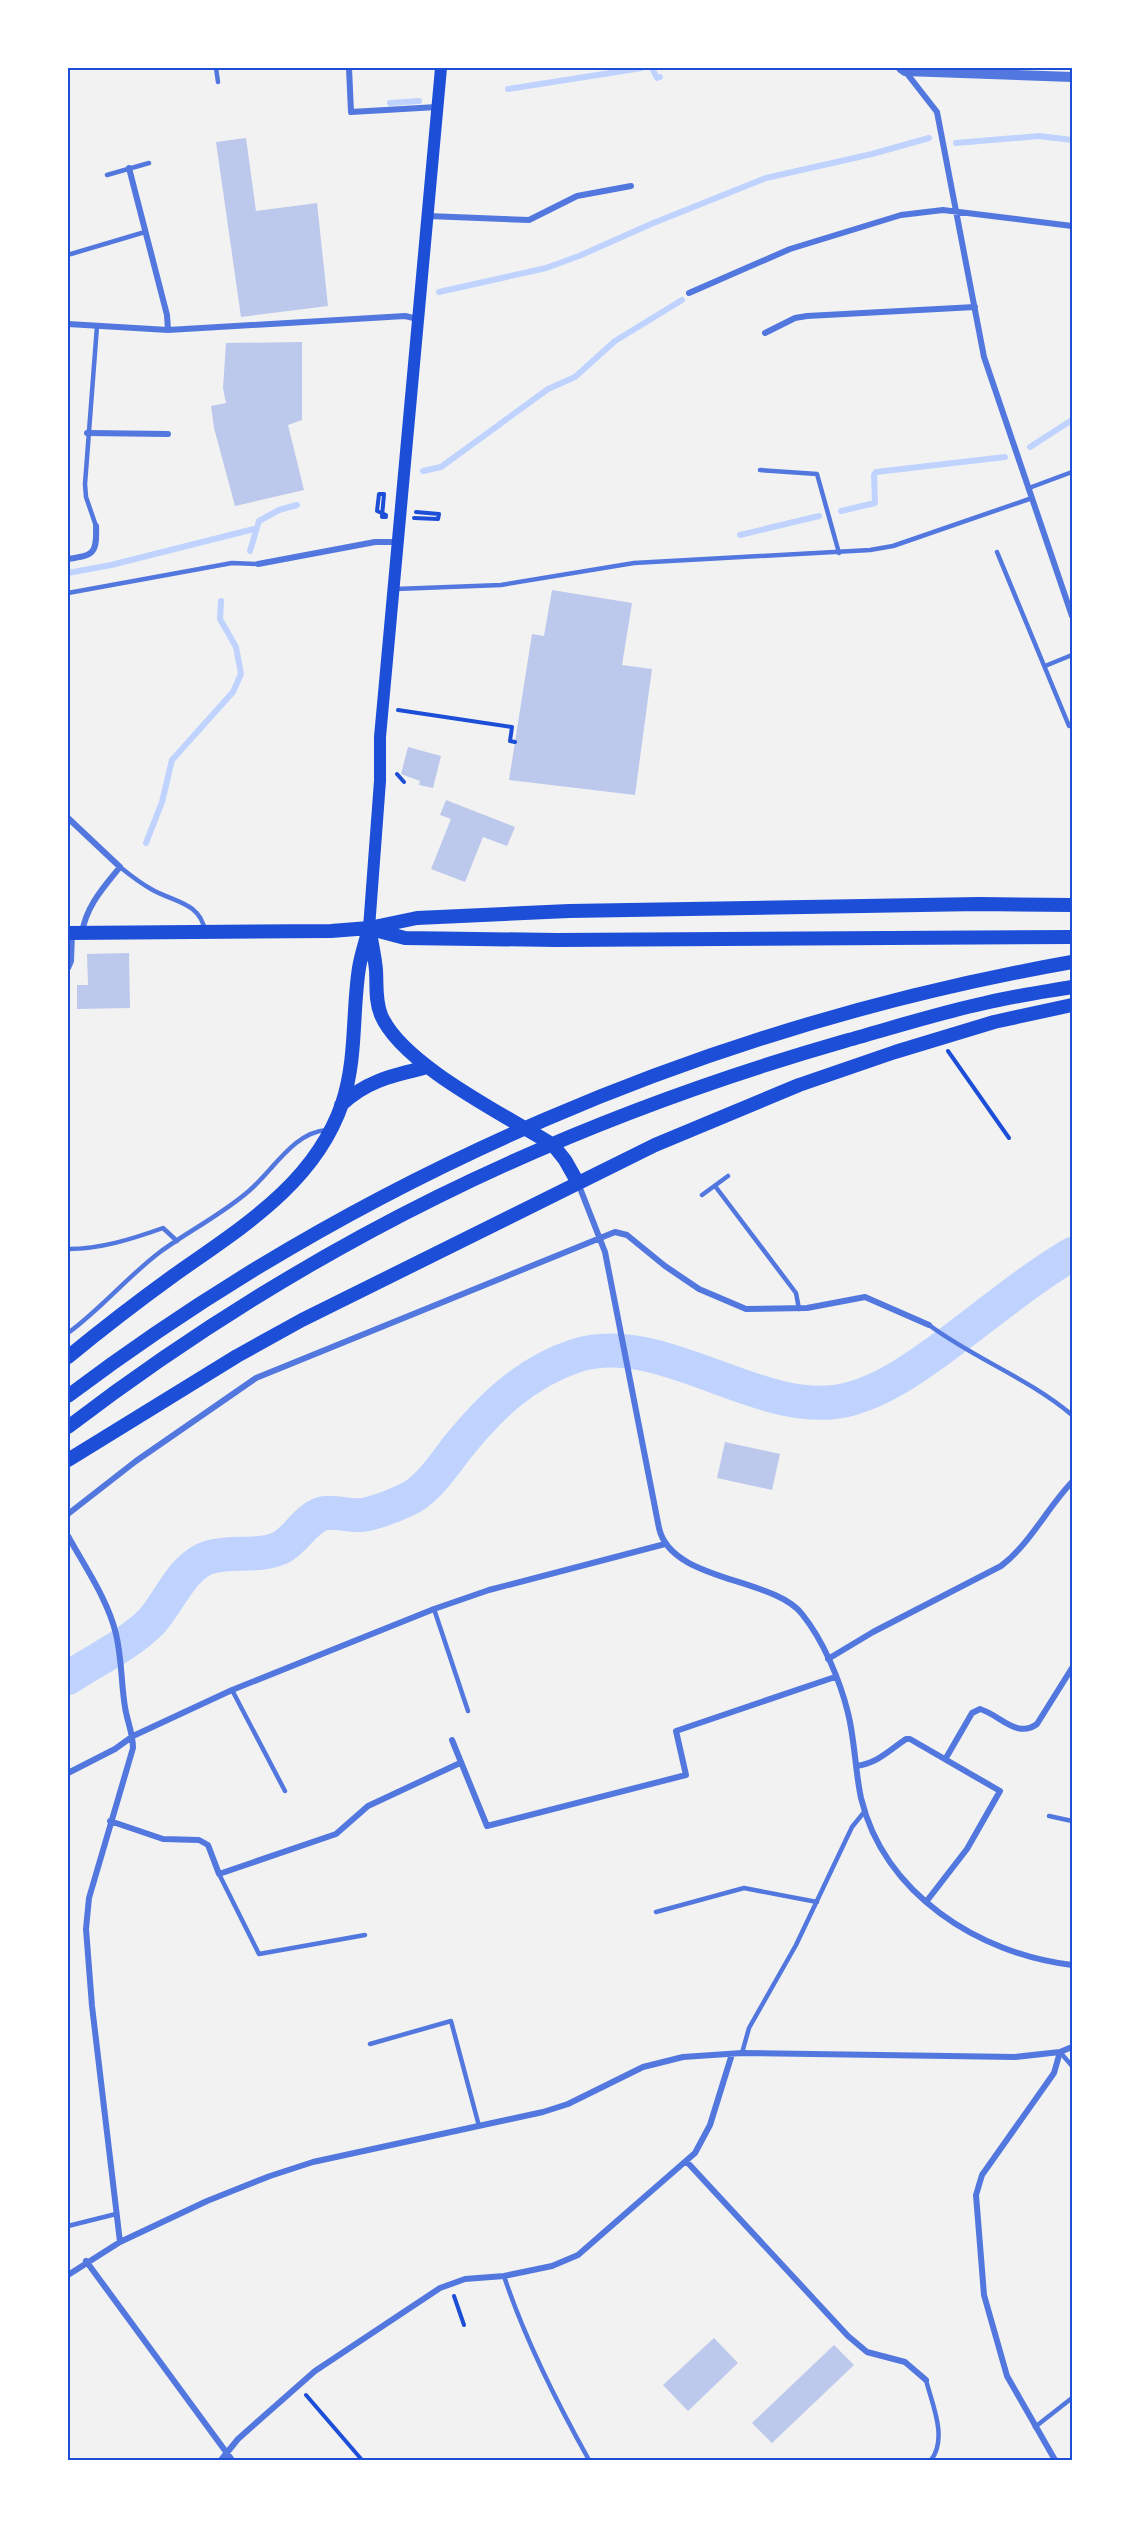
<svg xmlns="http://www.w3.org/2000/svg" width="1140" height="2528" font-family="Raleway,sans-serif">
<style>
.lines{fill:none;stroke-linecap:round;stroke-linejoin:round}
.stream{stroke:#bfd3fe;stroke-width:6}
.river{stroke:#bfd3fe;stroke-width:34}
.building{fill:#bdc9ec}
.path{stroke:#1d4ed8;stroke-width:4}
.service{stroke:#5277de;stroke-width:4.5}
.minor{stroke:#5277de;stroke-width:6}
.tertiary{stroke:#5277de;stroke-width:10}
.secondary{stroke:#1d4ed8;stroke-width:12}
.trunk{stroke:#1d4ed8;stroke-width:14}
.neatline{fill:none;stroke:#1d4ed8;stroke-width:2}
</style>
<rect width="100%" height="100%" fill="#f2f2f2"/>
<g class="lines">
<path class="stream" d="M652,68l5,10 3,-1
M508,89l134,-21
M390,103l29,-2
M956,143l83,-7 33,4
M439,292l107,-24 33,-12 72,-32 115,-46 106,-24 57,-16
M1030,447l42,-27
M423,471l18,-4 107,-78 27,-12 40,-36 67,-41
M841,511l34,-8 -1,-28 2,-3 129,-15
M740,535l79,-19
M250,551l9,-30 20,-11 18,-5
M68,573l43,-8 143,-36
M146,843l16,-41 10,-42 61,-68 8,-18 -5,-27 -16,-28 1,-18"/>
<path class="river" d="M68,1678c27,-18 60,-33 83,-56 18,-19 31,-57 59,-65 22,-7 47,1 70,-9 17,-8 27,-33 46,-35 12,-1 24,3 36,2 14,-2 37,-11 50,-18 17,-10 32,-32 44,-48 33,-41 68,-76 119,-93 88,-29 188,67 275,43 33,-9 60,-28 88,-48 44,-32 87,-69 134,-97"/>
</g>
<path class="building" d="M246,138l10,73 61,-8 11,103 -87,11 -25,-175z
M302,342v78l-14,5 16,65 -69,16 -21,-78 -3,-22 15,-3 -3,-15 3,-45z
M552,590l80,13 -10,62 30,4 -17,126 -126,-15 23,-146 12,2z
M408,747l33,9 -8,32 -14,-3 1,-4 -19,-7z
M446,800l69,27 -8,19 -24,-9 -18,45 -34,-13 20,-50 -11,-4z
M129,953l1,55 -53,1v-24h11l-1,-31z
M725,1442l55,12 -8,36 -55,-12z
M714,2338l24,25 -50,48 -25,-26z
M834,2345l20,20 -82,78 -20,-20z"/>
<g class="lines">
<path class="path" d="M386,517h-4l2,-23h-5l-2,17 9,4
M414,518l24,1 1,-5 -23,-2
M398,710l114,17 -2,14 5,1
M397,774l7,8
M948,1051l61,87
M454,2296l10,29
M306,2395l56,65"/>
<path class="service" d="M216,68l2,14
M107,175l42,-12
M71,254l74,-22
M760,470l57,4 22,79
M1029,488l43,-16
M96,526l-10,-29 -1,-13 12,-158
M997,552l72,174
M396,589l105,-4 133,-22 236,-13 23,-4 139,-48
M68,593l164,-30 26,1
M1045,666l27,-11
M120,867c10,8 20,16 31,22 22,13 49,13 54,42
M715,1186l81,107 3,16
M702,1195l26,-19
M68,1249c33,0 64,-10 95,-21l14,13
M929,1325c46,34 99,53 143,90
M68,1333c33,-24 59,-56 92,-81 30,-22 63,-38 90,-62 24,-21 44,-58 77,-60
M434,1609l34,102
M232,1690l53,101
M1049,1816l23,5
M219,1874l40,80 106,-19
M656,1912l88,-24 73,14
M370,2044l81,-23 28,105
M1060,2052l12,14
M742,2053l7,-25 47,-83 56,-118 13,-16
M68,2226l48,-12
M504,2276c21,64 52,125 85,184
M926,2380c6,24 22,58 5,80
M1035,2427l37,-29"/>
<path class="minor" d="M349,68l2,44 86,-5
M905,71l32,41 47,245 88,259
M129,168l38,147 1,15
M428,216l101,4 48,-24 54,-10
M689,293l101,-44 111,-34 42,-5 129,16
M68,324l100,6 237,-14 13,3
M765,333l30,-15 12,-2 168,-9
M87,433l81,1
M68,559c26,-4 29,-5 28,-33
M258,564l117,-22h22
M68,818l52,49c-16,20 -34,39 -38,66
M68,968l3,-7 1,-27
M578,1183l27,69 54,276c12,54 114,49 143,86 21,26 38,66 46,99 7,28 7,57 13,85 23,96 118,156 211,167
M68,1514l68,-53 120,-83 359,-146 12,3 38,31 34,23 47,20 61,-1 58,-11 64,28
M68,1536c17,31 40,64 48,98 6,25 5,49 9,73 2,14 8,26 8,41l-44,150 -3,31 6,77 28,236
M828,1659l45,-27 128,-66c29,-22 46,-58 71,-84
M452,1740l35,86 199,-51 -10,-44 159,-54
M946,1758l26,-45 8,-4c20,6 37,30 57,15l35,-56
M856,1766c22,-3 32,-15 50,-27h4l90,52 -33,58 -41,53
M68,1773l47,-24 18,-13 99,-46 202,-81 55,-19 176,-46
M110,1821l53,18 36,1 9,5 11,29 117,-40 32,-28 92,-43
M687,2162l161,174 19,16 38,10 21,18
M86,2261l146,199
M68,2275l52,-33 87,-41 63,-25 43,-14 230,-50 25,-8 75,-37 40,-10 59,-4 273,4 45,-5 12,-5
M221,2460l17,-21 77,-68 125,-83 25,-9 39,-3 48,-10 26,-11 117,-102 15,-28 22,-71
M1055,2460l-48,-84 -23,-81 -8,-100 6,-20 72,-102 6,-21"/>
<path class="tertiary" d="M901,68l4,3 167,6"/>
<path class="secondary" d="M369,928l11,-147v-44l61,-669"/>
<path class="trunk" d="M371,929l34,9 152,2 515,-3
M68,933l263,-2 38,-3 48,-10 152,-7 410,-7 93,1
M370,933c2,12 5,25 6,37 1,16 -1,30 5,45 21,50 126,101 172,130l12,15 13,23
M341,1105c26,-25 54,-30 87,-38
M68,1357c34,-28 69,-55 105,-81 66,-47 141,-91 169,-172 15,-45 10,-91 17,-136 2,-13 7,-27 10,-40
M68,1396c295,-222 641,-370 1004,-434
M68,1427c239,-182 487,-303 777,-386 47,-13 93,-28 140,-38 29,-7 58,-11 87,-16
M68,1460l169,-104 65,-36 353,-175 144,-60 96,-33 99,-30 78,-17"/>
</g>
<rect width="1140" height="2528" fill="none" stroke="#ffffff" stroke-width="138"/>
<rect x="69" y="69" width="1002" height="2390" class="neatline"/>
</svg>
